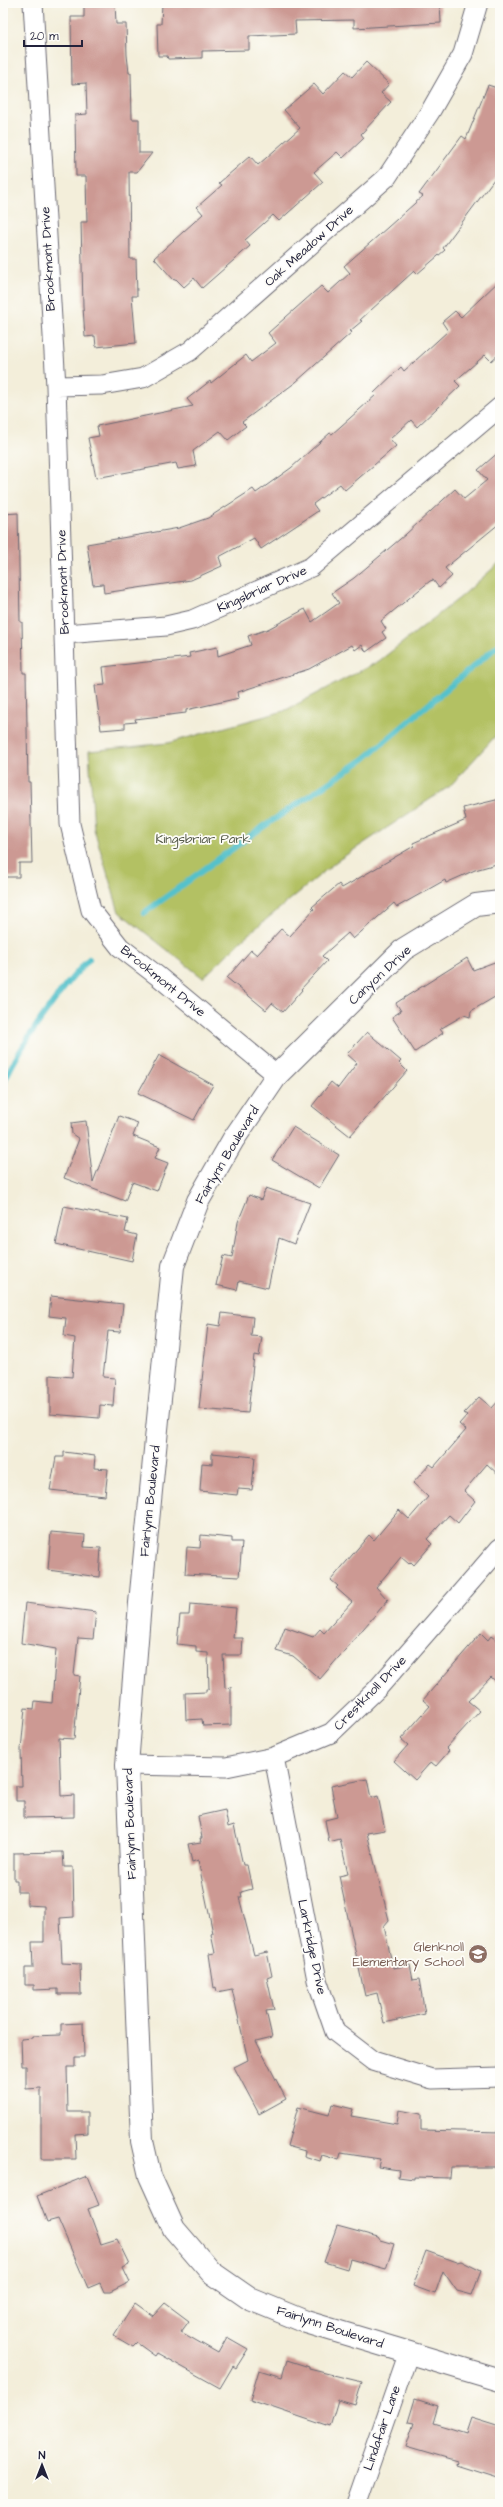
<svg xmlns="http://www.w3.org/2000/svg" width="503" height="2507" font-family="'Architects Daughter',sans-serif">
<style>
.green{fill:#b3c164;stroke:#6a7250}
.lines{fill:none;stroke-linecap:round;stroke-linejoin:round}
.stream{stroke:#54c1cb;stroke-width:6}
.building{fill:#cc9993}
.minor-casing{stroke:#6b6973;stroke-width:21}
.tertiary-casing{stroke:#6b6973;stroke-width:24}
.minor{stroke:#fff;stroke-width:19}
.tertiary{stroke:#fff;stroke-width:22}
.labels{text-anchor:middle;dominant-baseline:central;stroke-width:3.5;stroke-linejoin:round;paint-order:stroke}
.street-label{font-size:13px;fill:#22223b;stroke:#fdfcf7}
.park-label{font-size:13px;fill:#555a49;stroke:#fdfcf7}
.education-label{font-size:13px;fill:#785e54;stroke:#fdfcf7;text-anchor:end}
</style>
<rect width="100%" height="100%" fill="#fdfcf7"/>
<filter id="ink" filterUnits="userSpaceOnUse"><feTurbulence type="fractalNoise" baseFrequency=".025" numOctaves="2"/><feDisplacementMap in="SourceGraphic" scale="8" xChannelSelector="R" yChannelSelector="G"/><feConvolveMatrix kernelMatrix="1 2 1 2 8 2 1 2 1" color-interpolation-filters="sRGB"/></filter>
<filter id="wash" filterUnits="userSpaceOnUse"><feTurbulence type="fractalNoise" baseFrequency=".012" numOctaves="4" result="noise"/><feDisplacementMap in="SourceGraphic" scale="16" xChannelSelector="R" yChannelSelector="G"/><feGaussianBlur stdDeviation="0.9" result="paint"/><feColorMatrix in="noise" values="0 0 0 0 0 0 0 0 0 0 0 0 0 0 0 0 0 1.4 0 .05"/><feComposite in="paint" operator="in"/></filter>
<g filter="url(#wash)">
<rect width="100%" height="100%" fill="#f3eeda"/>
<path class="green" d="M500,562v169l-50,55 -113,75 -92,76 -42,41 -84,-66 -25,-83 -5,-78 79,-8 116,-32 95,-50 83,-65z"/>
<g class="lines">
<path class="stream" d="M144,913l113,-82 107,-72 136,-115
M3,1083c21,-43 54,-90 86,-124"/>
</g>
<g id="blocks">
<path class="building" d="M115,3l1,21h10l1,31 2,18h2l1,46h7v34h13l-15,19h-8l1,87h6l1,37h-5l4,47 -40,4 -1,-11 -10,1 -2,-30 -2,-85h6l-1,-46h-10l-1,-61 12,-1 -1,-31 -14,1 -1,-67h13v-13z
M208,3h232l1,20 -87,5v-8l-59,1 1,13 -47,2v14l-47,1v7l-34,1 -1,-3h-9l-1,-32h4l1,-20z
M366,62l23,22 -8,9 10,9 -30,32 3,4 -21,20 -6,-6 -23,20 9,10 -44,39 -6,-6 -28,25 5,6 -48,42 -8,-10 -10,9 -8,-8 -2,1 -20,-22 49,-44 -6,-7 25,-22 -3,-2 31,-27 8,9 42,-37 -16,-18 30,-26 9,10 22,-23 7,6z
M488,85l12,4v82l-57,77 2,2 -28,24 -3,-3 -54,49 2,1 -12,10 2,1 -56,50 -54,40 4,4 -18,14 -8,-9 -27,20 3,15 -18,3 -2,-6 -80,15 -8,-40 11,-2 -2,-10 96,-20 -6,-7 23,-18 1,2 35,-28 5,7 25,-19 -8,-10 53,-47 7,7 22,-20 -6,-7 79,-70 -4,-2 43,-58 4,3z
M500,280v73l-9,8 -6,-6 -30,26 5,5 -43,41 -6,-7 -21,19 6,7 -51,44 -5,-6 -27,20 5,7 -57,38 -7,-11 -35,19 3,9 -31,14 -87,13 -1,-9 -10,1 -6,-41 92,-16 29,-10 45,-29 3,4 35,-25 39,-35 2,1 44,-39 -2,-2 27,-26 3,4 44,-40 -6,-9 13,-11 6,6z
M500,451v72l-55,45 7,8 -13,12 -6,-8 -3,1 -49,40 5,8 -4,3 4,6 -20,14 -4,-7 -7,5 -3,-5 -43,24 -71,23 1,6 -53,12v3l-51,6 1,3 -11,1v5l-24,2 -6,-44 10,-1 -2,-18 87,-10 -1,-4 28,-6 1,9 33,-11 -3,-9 20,-7 37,-20 7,13 27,-19 -7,-10 22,-15 52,-44 49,-45 9,10 23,-19 -9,-10z
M18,513l2,109h2l1,51h3l2,109h2l2,81h-13v14h-16v-363z
M500,799v64l-25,7 -29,13 -1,-3 -48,27 -3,-4 -41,36 -5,-6 -26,23 5,5 -26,28 1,1 -19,22 -11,-9 -6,7 -39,-32 24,-28 6,5 24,-26 9,7 24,-27 -2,-2 27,-23 3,4 72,-42 -1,-3 53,-23 -3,-12z
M467,958l6,12 27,-10v34l-29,17 -1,6 -6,-2 -24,14 3,4 -28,19 -23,-35 9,-6 -5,-8z
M367,1032l34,29 -2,2 8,8 -57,65 -38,-30 19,-24 7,6 19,-25 -10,-9z
M159,1055l54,30 -19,35 -56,-27z
M119,1116l19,7 -5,13 27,11 -5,11 13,5 -11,28 -25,-9 -7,19 -61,-23 15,-39 -7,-5 -1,-11 15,-2 7,61z
M293,1127l46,28 -20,33 -47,-28z
M266,1188l44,15 -16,41 -15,-6 -11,50 -29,-7 -2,9 -21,-5 7,-29 9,2 6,-36 11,-27 12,5z
M64,1206l64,13 -3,13 12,3 -5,26 -76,-17z
M51,1296l72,8 -3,28 -12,-1 -5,46 12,1 -2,28 -13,-1 -1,13 -49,-4v-39l22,2 3,-39 -11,-2 2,-18 -17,-2z
M222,1313l31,4 -2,19 11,1 -3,19 -5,-1 -6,58 -49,-4 9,-85 12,2z
M479,1397l13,11 8,-9v77l-13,-12 -23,27 11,10 -17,22 -9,-8 -22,24 5,5 -18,21 -3,-3 -2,2 -8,-7 -25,30 12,13 -68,79 -27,-23 -17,-5 9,-24 28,10 7,-8 4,4 28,-31 -16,-14 2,-2 -7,-6 38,-45 5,5 25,-30 10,9 19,-22 -15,-14 17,-19 4,3 32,-37 -7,-6 8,-9 -3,-2z
M64,1452l31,4 -1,12 14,1 -3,27 -55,-6 6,-33h8z
M212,1453l43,4 -3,33 -14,-1 -1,6 -37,-4 2,-28 10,1z
M51,1532l34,3 -1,12 17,1 -2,29 -51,-7z
M201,1535l31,3v4h10l-3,35 -54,-3 2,-27 13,1z
M25,1603l71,9 -3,27 -15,-1 -4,37 6,1 -6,63 -15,-1 2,58 13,-1v22l-50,1v-17h-8v-15h6l-1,-36 4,-42 9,1 1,-8 17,2 4,-54 -35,-6z
M190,1604l46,4 -3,30h10l-1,17h-19l2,33 6,-1v38l-28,1 -1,-7 -16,1 -1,-27 21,-1v-3h3l-1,-36 -12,-1v-6l-19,-2 3,-29h9z
M481,1633l7,7 3,-4 9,7v42l-9,-8 -23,24 12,10 -34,37 3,3 -13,15 -4,-3 -3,1 -14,16 -21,-19 14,-16 -7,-6 29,-33 -7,-6z
M367,1779l4,19 7,-2 7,34 -18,3 22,87 -5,6 9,42 17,-3 3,15 6,-1 6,35 -41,9 -7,-30 -12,3 -26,-120 9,-2 -8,-35 -11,3 -4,-22 12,-3 -6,-31z
M225,1810l3,17 6,-2 9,40h4l5,24 -11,3 1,5h-3l15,58 13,-3 5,24 -5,2 7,32 -8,1 6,26 -16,4 30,58 -27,15 -25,-47 14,-7 -16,-71 -15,3 -1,-5 -2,1 -5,-34 6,-1 -4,-19 2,-1 -15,-73 -6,2 -4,-18 13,-2 -1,-4h2l-4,-22z
M63,1852l1,15h9l1,50 -14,1 2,45 18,1 1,30h-23v-5l-24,1v-5h-9v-17h8l-1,-26h12v-36l-17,-1v-13h-10v-12h-3v-27z
M83,2023l1,34h-9v10h-8l1,45h20v21l-13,1 1,25h-35v-71l-15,1v-23h-4l-1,-27 11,-1v-2l29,-1v-11z
M332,2104l21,5 -2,7 46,8 2,-14 22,4v16l79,2v35h-49l-1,11 -36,-1v2l-16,-2 1,-7 -21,-3 2,-8 -39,-6 -2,7 -17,-5 -2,6 -16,-5 1,-5 -18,-5 11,-39 31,8z
M87,2176l12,29 -11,4 13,35 16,-5 12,25 -6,3 7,15 -20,10h-6l-4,-9 -12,5 -30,-69 -11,3 -10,-26z
M337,2226l41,11 2,3 14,4 -8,25 -36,-10 -3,10 -23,-7z
M426,2251l31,11 4,-1 20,10 -9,24 -15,-4 -14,-20 -8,23 -22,-8z
M135,2303l18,13 12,-13 24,18 -8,11 37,21 9,-16 21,12 -12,19 -3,-2 -13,22 -63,-35 -2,3 -18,-13 -4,4 -19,-11z
M287,2360l22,7v2l53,13 -7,23 -17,-5 -8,27 -80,-27 9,-30 23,7z
M415,2399l23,7 -5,17 33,10 5,-15 29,9v52l-44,-14 1,-3 -51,-15 8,-24 -6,-1z"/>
</g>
</g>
<g filter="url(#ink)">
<use href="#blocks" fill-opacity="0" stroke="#6b6973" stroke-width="1"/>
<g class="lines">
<g class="minor-casing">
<path id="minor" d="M33,3l23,383 14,438 21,86 29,37 39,30 118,98
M56,386l46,-1 41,-7 47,-27 197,-174 43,-65 33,-58 15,-51
M65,634l101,-8 26,-6 119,-53 189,-160
M274,1757l43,223 18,52 38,29 59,18 68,-2
M127,1765l99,2 48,-10 57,-24 46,-44 123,-141
M356,2504l53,-152"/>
</g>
<g class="tertiary-casing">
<path id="tertiary" d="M500,902l-24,3 -72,44 -127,126 -44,65 -35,61 -25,65 -33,337 -13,162 15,376 8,35 24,53 37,43 39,27 56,23 194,58"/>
</g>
<use href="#minor" class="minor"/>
<use href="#tertiary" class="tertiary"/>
</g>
</g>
<defs>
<g id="school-disc" transform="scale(1)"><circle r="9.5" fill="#8d6e63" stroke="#fdfcf7"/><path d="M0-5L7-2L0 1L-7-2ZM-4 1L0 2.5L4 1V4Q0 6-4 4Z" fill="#fff"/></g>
</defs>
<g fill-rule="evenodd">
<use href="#school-disc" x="478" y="1954"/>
</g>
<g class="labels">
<g class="street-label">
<text transform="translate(309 246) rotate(-42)">Oak Meadow Drive</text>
<text transform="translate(48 259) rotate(-93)">Brookmont Drive</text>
<text transform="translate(63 582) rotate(-92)">Brookmont Drive</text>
<text transform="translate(262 589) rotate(-24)">Kingsbriar Drive</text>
<text transform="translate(380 975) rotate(-43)">Canyon Drive</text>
<text transform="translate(163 981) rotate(39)">Brookmont Drive</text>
<text transform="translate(227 1155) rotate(-59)">Fairlynn Boulevard</text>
<text transform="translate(150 1501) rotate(-84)">Fairlynn Boulevard</text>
<text transform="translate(370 1693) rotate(-46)">Crestknoll Drive</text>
<text transform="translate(130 1824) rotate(-92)">Fairlynn Boulevard</text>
<text transform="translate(312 1947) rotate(78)">Larkridge Drive</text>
<text transform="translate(330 2327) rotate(18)">Fairlynn Boulevard</text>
<text transform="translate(382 2428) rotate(-71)">Lindafair Lane</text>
</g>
<g class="park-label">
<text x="203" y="839">Kingsbriar Park</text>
</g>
<g class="education-label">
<text x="464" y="1947">Glenknoll<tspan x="464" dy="15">Elementary School</tspan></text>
</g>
</g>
<rect width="503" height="2507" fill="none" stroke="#fdfcf7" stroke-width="16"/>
<g transform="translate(42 2465)" stroke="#fdfcf7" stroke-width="3" paint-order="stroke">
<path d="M0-3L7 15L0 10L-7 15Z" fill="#22223b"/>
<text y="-6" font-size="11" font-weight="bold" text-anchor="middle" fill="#22223b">N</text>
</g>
<path d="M24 40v6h58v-6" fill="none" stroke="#22223b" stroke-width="2"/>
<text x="30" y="40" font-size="12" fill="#22223b" stroke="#fdfcf7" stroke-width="3" paint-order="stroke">20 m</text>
</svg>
